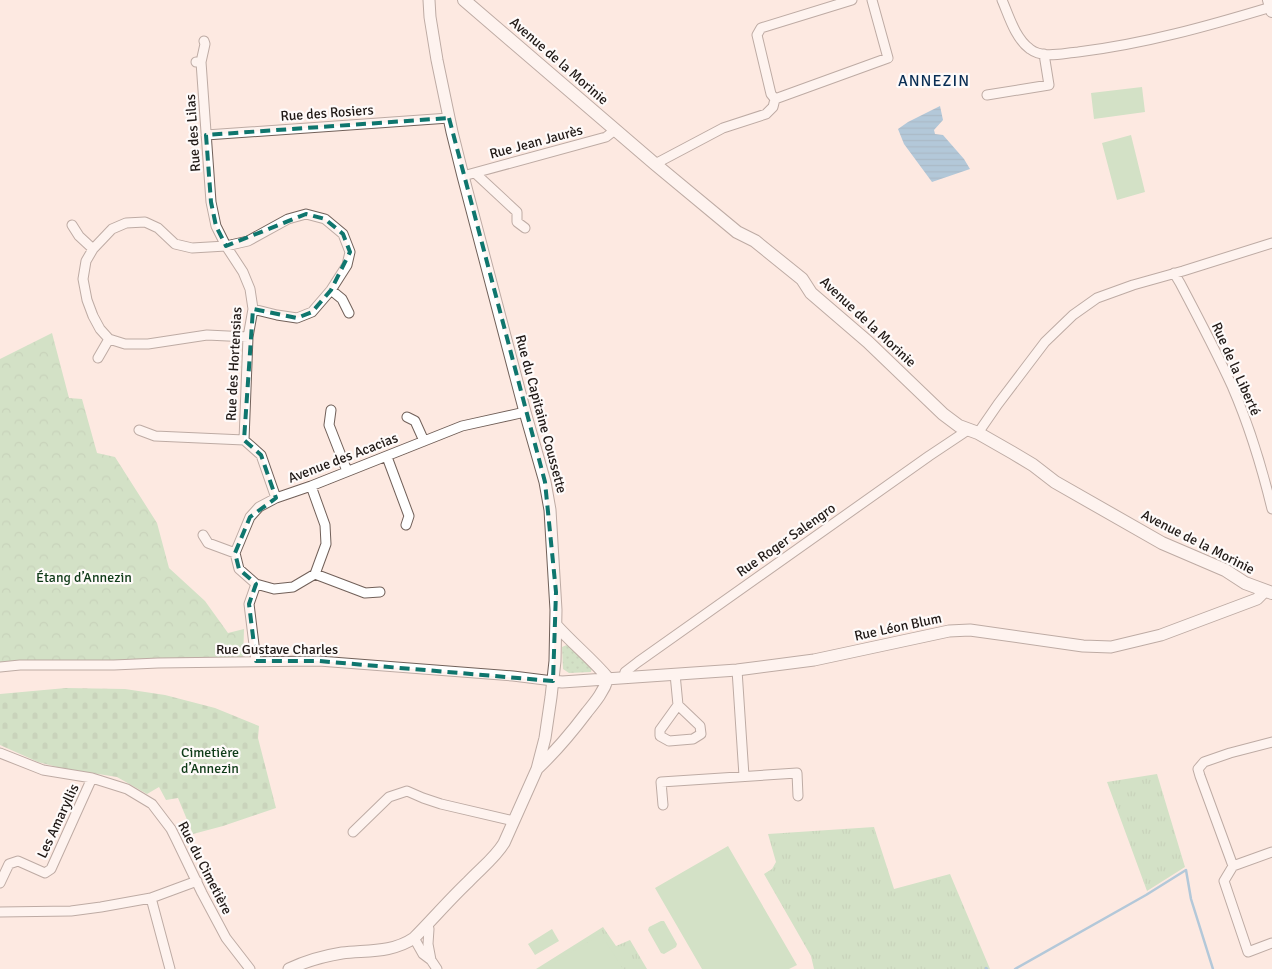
<svg xmlns="http://www.w3.org/2000/svg" width="1272" height="969" font-family="Signika,sans-serif">
<style>
.grass{fill:url(#grass-tufts)}
.cemetery{fill:url(#cemetery-stones)}
.park{fill:url(#park-crowns)}
.garden{fill:url(#garden-dots)}
.pitch{fill:#9fd7a4}
.water{fill:url(#water-rules)}
.lines{fill:none;stroke-linecap:round;stroke-linejoin:round}
.stream{stroke:#59a0ce;stroke-width:2.5}
.minor-casing{stroke:#716059;stroke-width:11}
.tertiary-casing{stroke:#716059;stroke-width:13}
.secondary-casing{stroke:#716059;stroke-width:14}
.minor{stroke:#fff;stroke-width:9}
.tertiary{stroke:#fff;stroke-width:11}
.secondary{stroke:#fff;stroke-width:12}
.marked{fill:none;stroke:#0f766e;stroke-width:4;stroke-dasharray:10 6;stroke-linejoin:round}
.labels{text-anchor:middle;dominant-baseline:central;stroke-width:4.5;stroke-linejoin:round;paint-order:stroke}
.street-label{font-size:14px;fill:#201916;stroke:#fefaf9}
.park-label{font-size:14px;fill:#0e3a17;stroke:#fefaf9}
.quarter-label{font-size:16px;letter-spacing:1px;fill:#092e54;stroke:#fefaf9}
</style>
<defs>
<pattern id="grass-tufts" width="24" height="20" patternUnits="userSpaceOnUse" patternTransform="scale(1.25)"><rect width="24" height="20" fill="#9fd7a4"/><path d="M3 7l-1-3M5 7V3M7 7l1-3M15 17l-1-3M17 17v-4M19 17l1-3" fill="none" stroke="#89b88c"/></pattern>
<pattern id="cemetery-stones" width="16" height="16" patternUnits="userSpaceOnUse" patternTransform="scale(1.25)"><rect width="16" height="16" fill="#9fd7a4"/><path d="M2 7V4a2 2 0 0 1 4 0v3zM10 15v-3a2 2 0 0 1 4 0v3z" fill="#89b88c"/></pattern>
<pattern id="park-crowns" width="20" height="18" patternUnits="userSpaceOnUse" patternTransform="scale(1.25)"><rect width="20" height="18" fill="#9fd7a4"/><path d="M2 6a3 3 0 1 1 6 0M12 15a3 3 0 1 1 6 0" fill="none" stroke="#89b88c"/></pattern>
<pattern id="garden-dots" width="8" height="8" patternUnits="userSpaceOnUse" patternTransform="scale(1.25)"><rect width="8" height="8" fill="#9fd7a4"/><path d="M2 2h.1M6 6h.1" fill="none" stroke="#89b88c" stroke-width="1.8" stroke-linecap="round"/></pattern>
<pattern id="water-rules" width="6" height="5" patternUnits="userSpaceOnUse" patternTransform="scale(1.25)"><rect width="6" height="5" fill="#59a0ce"/><path d="M0 2.5h6" fill="none" stroke="#4982a6"/></pattern>
</defs>
<rect width="100%" height="100%" fill="#fde9e1"/>
<path class="grass" d="M1157,774l28,93 -38,24 -40,-109z
M874,827l20,62 56,-15 40,95h-176l-3,-13 -47,-82 8,-5 4,-7 -8,-28z
M603,927l13,19 14,-6 17,29h-111z"/>
<path class="cemetery" d="M66,688l59,1 40,6 50,13 44,18 -1,12 18,70 -53,18 -30,8 -15,-36 -12,2 -7,-13 -12,7 -30,-17 -56,-9 -23,-6 -38,-17v-51z"/>
<path class="park" d="M52,333l17,65 13,1 15,54 18,4 42,66 12,45 36,33 23,32 16,-4 -1,33 -243,2v-305z"/>
<path class="garden" d="M569,644l24,20 -2,8 -22,1 -6,-4 -1,-22z"/>
<path class="pitch" d="M1142,87l3,25 -51,7 -3,-26z
M1131,135l14,57 -28,8 -15,-57z
M728,846l69,119 -8,4h-87l-47,-81z
M661,921h3l13,23 -1,3 -12,7 -3,-1 -13,-23 1,-3z
M552,929l7,12 -24,14 -7,-11z
M601,934l22,35h-78z"/>
<path class="water" d="M940,106l3,14 -9,10 1,4 8,1 21,24 6,10 -38,13 -28,-38 -6,-15 10,-7z"/>
<g class="lines">
<path class="stream" d="M986,968l1,1
M1015,969l131,-74 40,-25 5,29 22,70"/>
<g class="minor-casing">
<path id="minor" d="M1002,0c7,16 13,38 28,49 13,10 33,4 48,3 66,-8 130,-26 193,-45
M196,62h5l10,140 5,24 10,20 17,26 7,17 3,20 -5,28 -4,103 17,15 15,43
M201,62l4,-18 -1,-3
M987,95l62,-10 -5,-31
M775,99l113,-41 -16,-58
M775,99l-4,-5 -14,-59 4,-7 91,-28
M206,135l243,-17
M655,164l68,-36 43,-14 7,-7 2,-8
M475,173l42,39v10l8,6
M463,176l143,-39 9,-7
M72,225l7,11 14,13
M1174,273l6,10c18,34 36,68 52,103 17,39 30,82 40,123
M331,290l11,9 7,14
M248,337l-41,-2 -59,9h-23l-16,-5 -9,-10 -7,-13 -6,-16 -4,-21 3,-18 7,-12 19,-20 14,-6 19,-1 13,6 17,16 17,4 34,-2 22,-5 40,-22 18,-5 19,5 18,15 7,18 -3,13 -16,25 -19,22 -15,6 -20,-3 -24,-6
M98,358l11,-19
M331,410l-2,15 18,46
M407,417l8,4 9,20
M139,430l16,6 89,4
M978,433l20,-29 47,-62 28,-27 24,-17 36,-13 50,-14 89,-28
M387,457l22,59 -3,9
M311,486l14,39 1,19 -11,30 -22,13 -19,2 -18,-5 -17,-15 -4,-16 15,-36 9,-10 17,-9 35,-12 151,-60 63,-14
M203,535l5,8 27,10
M315,574l50,19 15,-1
M256,661l-7,-57 7,-20
M0,667l20,-2h94l44,-2 161,-2 194,15 40,5
M737,670l7,106
M675,674l3,31 -18,25v6l9,5 24,-2 8,-5 -1,-8 -22,-21
M624,677l1,-5 13,-10 291,-206 39,-26
M0,753l43,17 49,8 35,11 25,15 19,25 5,10 26,54 24,45 24,31
M663,805l-2,-23 136,-9 1,23
M353,832l36,-35 18,-6 16,7 18,6 73,17
M1272,852l-39,14 -9,15 24,71 24,-9
M1233,866l-33,-90 -2,-7 6,-7 26,-9 42,-11
M0,883l9,-19 9,-3 27,12 6,-4 41,-91
M151,898l19,71
M0,912l71,-1 30,-4 50,-9 46,-17
M428,925l1,4 -1,15 3,16
M414,938l9,16 8,6 6,9"/>
</g>
<g class="tertiary-casing">
<path id="tertiary" d="M556,625c17,19 36,34 52,53
M553,681l9,1 175,-12 77,-10 135,-29 21,-1 113,16 28,1 50,-12 96,-36 8,-8
M537,769c19,-18 35,-37 50,-57 9,-11 17,-21 21,-34
M289,969c17,-8 34,-13 53,-16 25,-3 50,0 72,-15 18,-18 35,-38 54,-56 12,-13 27,-24 36,-39l33,-74 8,-31 6,-41 4,-36 1,-51 -6,-100 -5,-28 -20,-70 -62,-236 -11,-44 -15,-72 -7,-43 -1,-17"/>
</g>
<g class="secondary-casing">
<path id="secondary" d="M464,0l191,164 82,68 18,9 47,38 9,14 57,49 75,72 16,12 19,7 35,20 20,12 22,17 107,61 63,27 20,13 27,10
M1269,0l3,11"/>
</g>
<use href="#minor" class="minor"/>
<use href="#tertiary" class="tertiary"/>
<use href="#secondary" class="secondary"/>
</g>
<path d="M0 0H1272V969H0ZM449,118l96,364 11,110 -3,89 -234,-20h-63l-7,-57 7,-20 -17,-15 -4,-16 15,-36 26,-19 -15,-43 -17,-15 9,-131 44,9 15,-6 19,-22 19,-38 -7,-18 -18,-15 -19,-5 -80,32 -10,-20 -5,-24 -5,-67z" fill="#fde9e1" fill-opacity=".55" fill-rule="evenodd"/>
<path class="marked" d="M449,118l96,364 11,110 -3,89 -234,-20h-63l-7,-57 7,-20 -17,-15 -4,-16 15,-36 26,-19 -15,-43 -17,-15 9,-131 44,9 15,-6 19,-22 19,-38 -7,-18 -18,-15 -19,-5 -80,32 -10,-20 -5,-24 -5,-67z"/>
<g class="labels">
<g class="street-label">
<text transform="translate(559 61) rotate(41)">Avenue de la Morinie</text>
<text transform="translate(327 113) rotate(-4)">Rue des Rosiers</text>
<text transform="translate(193 133) rotate(-94)">Rue des Lilas</text>
<text transform="translate(536 142) rotate(-15)">Rue Jean Jaurès</text>
<text transform="translate(868 322) rotate(43)">Avenue de la Morinie</text>
<text transform="translate(234 364) rotate(-87)">Rue des Hortensias</text>
<text transform="translate(1236 369) rotate(66)">Rue de la Liberté</text>
<text transform="translate(541 414) rotate(75)">Rue du Capitaine Coussette</text>
<text transform="translate(343 458) rotate(-21)">Avenue des Acacias</text>
<text transform="translate(786 540) rotate(-35)">Rue Roger Salengro</text>
<text transform="translate(1198 542) rotate(27)">Avenue de la Morinie</text>
<text transform="translate(898 627) rotate(-12)">Rue Léon Blum</text>
<text x="277" y="649">Rue Gustave Charles</text>
<text transform="translate(58 821) rotate(-65)">Les Amaryllis</text>
<text transform="translate(205 868) rotate(63)">Rue du Cimetière</text>
</g>
<g class="park-label">
<text x="84" y="577">Étang d’Annezin</text>
<text x="210" y="752">Cimetière<tspan x="210" dy="16">d’Annezin</tspan></text>
</g>
<g class="quarter-label">
<text x="934" y="81">ANNEZIN</text>
</g>
</g>
</svg>
